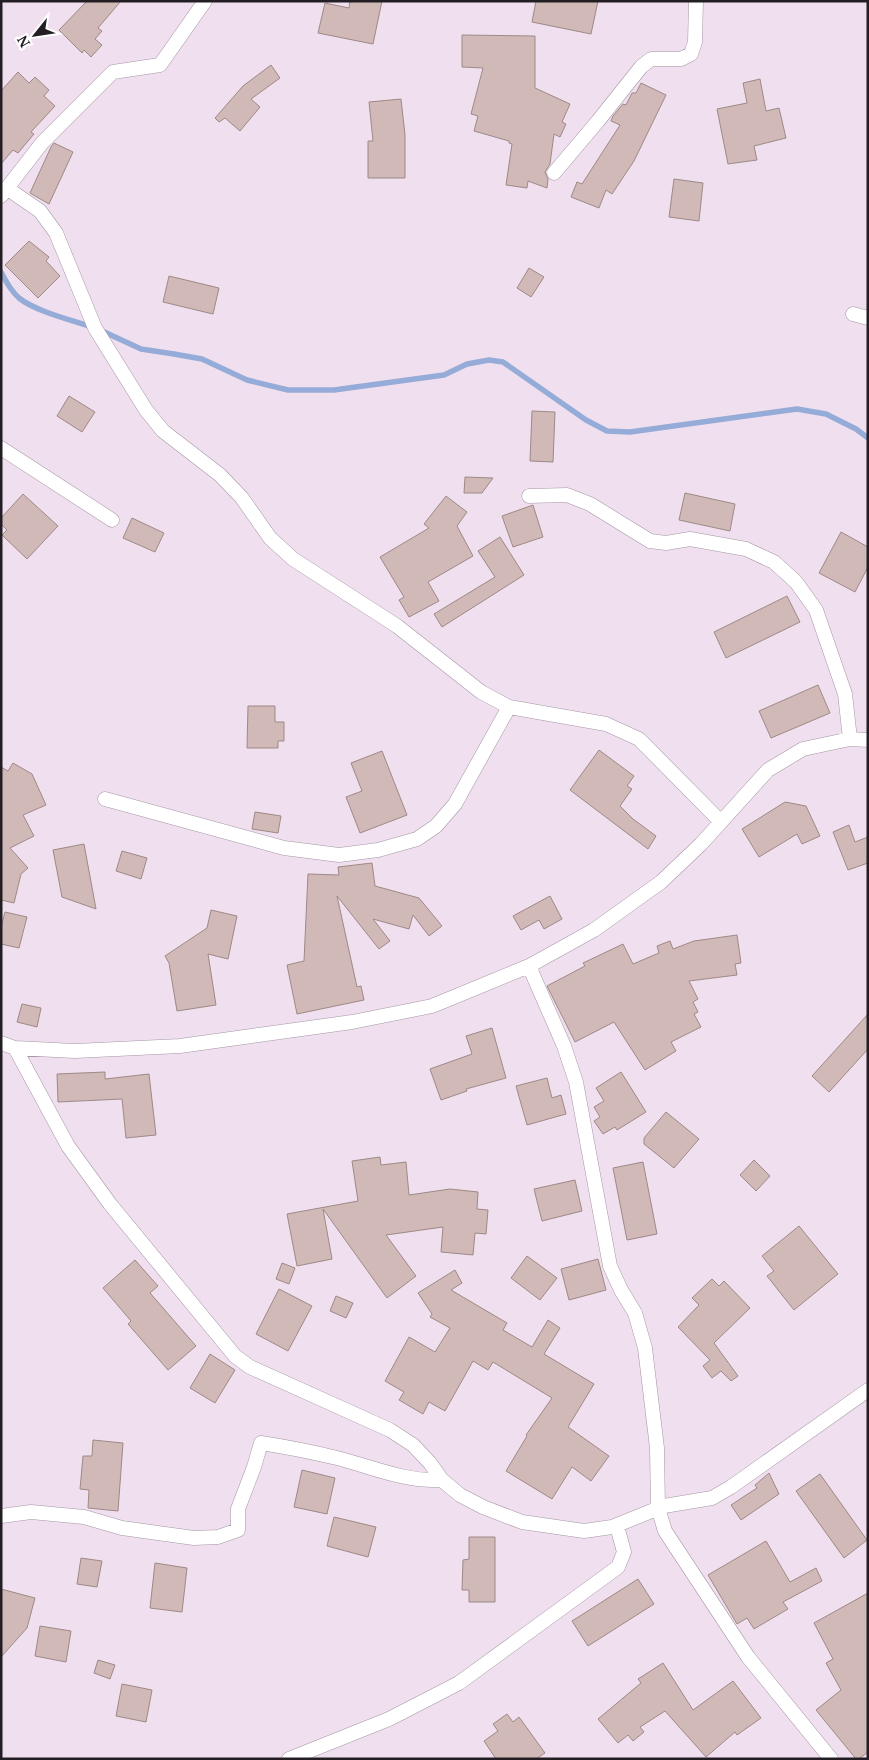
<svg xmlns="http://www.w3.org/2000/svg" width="869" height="1760" font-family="'Noto Serif',serif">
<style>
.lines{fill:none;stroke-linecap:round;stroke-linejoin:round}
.stream{stroke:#95abd8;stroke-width:5.5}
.building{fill:#d0b9b7;stroke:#9e8987}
.street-casing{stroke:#a496a4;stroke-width:15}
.street{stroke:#fff;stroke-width:14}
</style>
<rect width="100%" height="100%" fill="#f0e0ef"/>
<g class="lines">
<path class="stream" d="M1,272c4,8 11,20 18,26 16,13 52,22 73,29
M100,330l41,19 33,5 28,5 45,21 41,10h46l110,-15 23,-11 22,-4 14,2 83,58 21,11 23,1 167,-23 29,5 30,15 12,9"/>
</g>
<path class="building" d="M87,1h34l-23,27 4,3 -7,8 7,6 -11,12 -7,-7 -2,3 -23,-23z
M350,1h32l-9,43 -55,-11 7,-30 24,5z
M536,1h62l-7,33 -59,-12z
M462,35l73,1v52l35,16 -8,18 4,2 -6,13 -6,-3 -4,30 -5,8 3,7 -1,9 -19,-7 -1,7 -21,-3 6,-41 -3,-1v-2l-35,-10 4,-15 -7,-2 12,-46 -21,-1z
M271,65l9,13 -29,21 9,8 -20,24 -15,-13 -6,4 -4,-4 28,-32z
M18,72l11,11 6,-6 14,13 -5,6 11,10 -24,26 3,2 -16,19 -5,-3 -12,14v-73z
M760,79l6,32 13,-3 7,30 -32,8 3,14 -29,4 -11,-55 30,-6 -4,-20z
M641,83l25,12 -32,66 -22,33 -6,-4 -7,18 -28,-11 6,-15 5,2 38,-59 -9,-4 2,-5 10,-12 3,1 6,-12h4z
M401,99l4,36v43h-37v-37h5l-4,-39z
M54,143l19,9 -24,52 -19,-11 21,-46z
M674,179l29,4 -4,38 -30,-4z
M29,241l20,16 -3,4 14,15 -22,22 -33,-33z
M529,268l15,9 -13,20 -14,-9z
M169,276l50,12 -6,26 -50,-12z
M69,396l26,16 -13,20 -25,-16z
M532,411l23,1 -2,50 -23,-1z
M465,477l28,1 -11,15h-18z
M685,493l50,11 -5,27 -51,-11z
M23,494l35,32 -31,33 -25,-24 5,-5 -6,-6v-6z
M446,496l21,16 -10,14 16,30 -45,26 11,19 -30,16 -10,-17 5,-3 -24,-40 49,-29 -5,-4z
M533,505l10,32 -30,10 -11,-31z
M132,518l32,15 -9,19 -32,-14z
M841,532l27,15v20l-13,25 -36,-19z
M500,537l24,38 -82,52 -8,-13 61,-37 -17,-26z
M787,596l13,26 -74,36 -12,-26z
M818,685l12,28 -59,25 -12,-27z
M248,706h27v16h9v19h-6v7h-31z
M599,750l35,26 -7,10 5,3 -12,17 13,13 23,17 -8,13 -78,-59z
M382,751l25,64 -47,18 -14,-36 16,-6 -11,-28z
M13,763l19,11 14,31 -23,10 11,21 -24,12 18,20 -7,6 -7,29 -13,-3v-133l7,4z
M785,802l21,4 14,30 -18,8 -5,-10 -38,23 -17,-28z
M255,812l26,4 -3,17 -26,-4z
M849,825l6,17 13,-5v26l-20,7 -15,-38z
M84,844l12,65 -34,-12 -9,-47z
M122,851l25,7 -6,21 -25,-8z
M372,863l3,23 44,12 23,28 -13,10 -16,-21 -4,14 -36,-10 17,22 -11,8 -42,-53 20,91 4,-1 3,14 -67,14 -10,-49 17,-4 4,-87 31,1 -1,-8z
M550,896l12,23 -18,10 -5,-9 -18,10 -8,-14z
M211,910l26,6 -9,43 -20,-5 8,51 -39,6 -8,-48 -4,-7 42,-28z
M5,912l22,5 -8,31 -18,-4v-17z
M737,935l4,28 -6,1 2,11 -48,6 9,18 -5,3 5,10 -4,2 7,13 -30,15 5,9 -31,19 -31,-48 -39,20 -28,-56 38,-20 -2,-3 40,-19 10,20 26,-11 -2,-7 13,-5 3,8 21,-8z
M22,1004l19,4 -4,19 -20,-5z
M868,1014v35l-39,43 -17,-16z
M492,1028l14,50 -40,11 1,2 -26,9 -11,-31 42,-15 -6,-18z
M105,1072v7l44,-5 7,61 -30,3 -4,-39 -64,3 -1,-28z
M621,1072l25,40 -29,18 -2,-3 -12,7 -9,-13 6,-4 -6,-10 10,-6 -8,-13z
M547,1078l5,20 9,-3 5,19 -39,11 -11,-39z
M666,1112l33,27 -25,29 -30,-24v-6z
M380,1157l1,8 25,-3 3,33 41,-6 28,3 -1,17 11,1 -2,24 -11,-1 -2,22 -32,-3 2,-25 -57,8 30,41 -29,22 -64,-89 9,50 -35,7 -10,-52 71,-13 -6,-40z
M754,1160l16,16 -14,15 -16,-16z
M643,1162l14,72 -30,6 -14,-72z
M575,1180l7,31 -40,10 -8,-32z
M799,1226l39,48 -44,36 -27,-34 7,-5 -12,-15z
M527,1256l30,22 -17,22 -29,-22z
M598,1259l8,31 -37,10 -8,-31z
M135,1260l23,26 -8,7 46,53 -28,24 -40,-46 3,-3 -28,-33z
M282,1263l13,5 -6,16 -13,-5z
M455,1270l7,13 -11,7 56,33 -4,7 29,17 16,-27 12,8 -16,26 50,30 -26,43 41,29 -18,25 -19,-14 -20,32 -46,-28 21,-35 -1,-1 26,-37 -59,-36 -5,8 -15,-9 -28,50 -16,-9 -6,12 -24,-14 5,-8 -19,-11 24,-44 26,15 15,-24 -20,-11 2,-3 -14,-21z
M712,1279l7,7 5,-5 26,27 -36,35 24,33 -7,5 -10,-10 -9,7 -9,-12 7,-6 -32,-33 21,-22 -7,-7z
M279,1289l33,17 -24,45 -32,-17z
M336,1296l17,7 -7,15 -16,-7z
M210,1354l25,16 -20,33 -25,-15z
M93,1440l30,3 -5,68 -30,-3 1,-18 -9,-1 3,-33h9z
M302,1470l33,8 -8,36 -33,-7z
M769,1473l10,21 -38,26 -10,-15 26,-17 -2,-3z
M820,1474l47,66 -23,18 -48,-67z
M334,1517l42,10 -8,30 -41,-11z
M469,1537h26v65h-26v-12h-7l1,-30 6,-1z
M766,1541l24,41 26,-14 6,13 -39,21 5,7 -34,20 -7,-11 -10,6 -29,-49z
M81,1558l21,3 -5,26 -20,-3z
M155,1563l32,5 -5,44 -32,-4z
M638,1579l16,25 -66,42 -16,-25z
M1,1589l34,9 -8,30 -26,29z
M868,1593v159l-9,7h-3l-40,-49 25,-20 -15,-27 7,-4 -19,-36z
M40,1626l31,5 -5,31 -31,-6z
M98,1660l17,5 -5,14 -16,-6z
M663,1663l30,47 40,-29 28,37 -24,17 -2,-3 -29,25 -41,-46 -25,16 4,5 -11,9 -5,-6 -10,8 -20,-24 43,-36 -3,-4z
M122,1684l30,6 -6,32 -30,-6z
M507,1714l6,8 6,-5 26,36 -9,6h-40l-12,-18 14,-10 -5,-7z"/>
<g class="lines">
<g class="street-casing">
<path id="street" d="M554,173l44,-52 43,-54 10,-8h30l10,-5 4,-12 1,-41
M8,189l32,22 16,22 39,95 51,82 17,21 57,44 22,23 28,40 23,21 104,67 84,66 28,15 97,17 33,15 81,82
M1,196l41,-53 71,-71 47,-7 45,-64
M853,314l15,4
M1,448l111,72
M529,496l38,-1 23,9 60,37 16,2 24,-4 56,10 28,13 22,20 20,28 29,84 5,45
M105,799l179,49 55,7 39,-5 39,-11 19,-13 19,-22 54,-97
M529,966l35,80 12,36 34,184 11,24 14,23 10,35 12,100 1,60 7,23 83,126 83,102
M1,1043l14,5 60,3 105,-5 172,-24 80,-16 97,-40 65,-36 67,-48 40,-38 67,-74 35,-21 47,-10 18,1
M15,1048l53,98 42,58 125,152 15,11 140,63 23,15 17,18 12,17 18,15 23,12 39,15 62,9 28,-4 52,-21 48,-8 19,-11 137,-97
M1,1516l30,-4 53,5 38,11 72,10 24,-1 20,-7v-21l16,-42 7,-24c26,4 51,9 76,15 35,9 68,24 105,22
M289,1759l100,-40 70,-36 159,-116 6,-15 -7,-26"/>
</g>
<use href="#street" class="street"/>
</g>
<rect width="869" height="1760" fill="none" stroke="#231e23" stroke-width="5"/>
<g transform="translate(35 35) rotate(240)" stroke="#ffffff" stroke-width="4" paint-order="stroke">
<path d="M0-4L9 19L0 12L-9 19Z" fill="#231e23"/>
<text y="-8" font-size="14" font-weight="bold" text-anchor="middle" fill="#231e23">N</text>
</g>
</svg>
